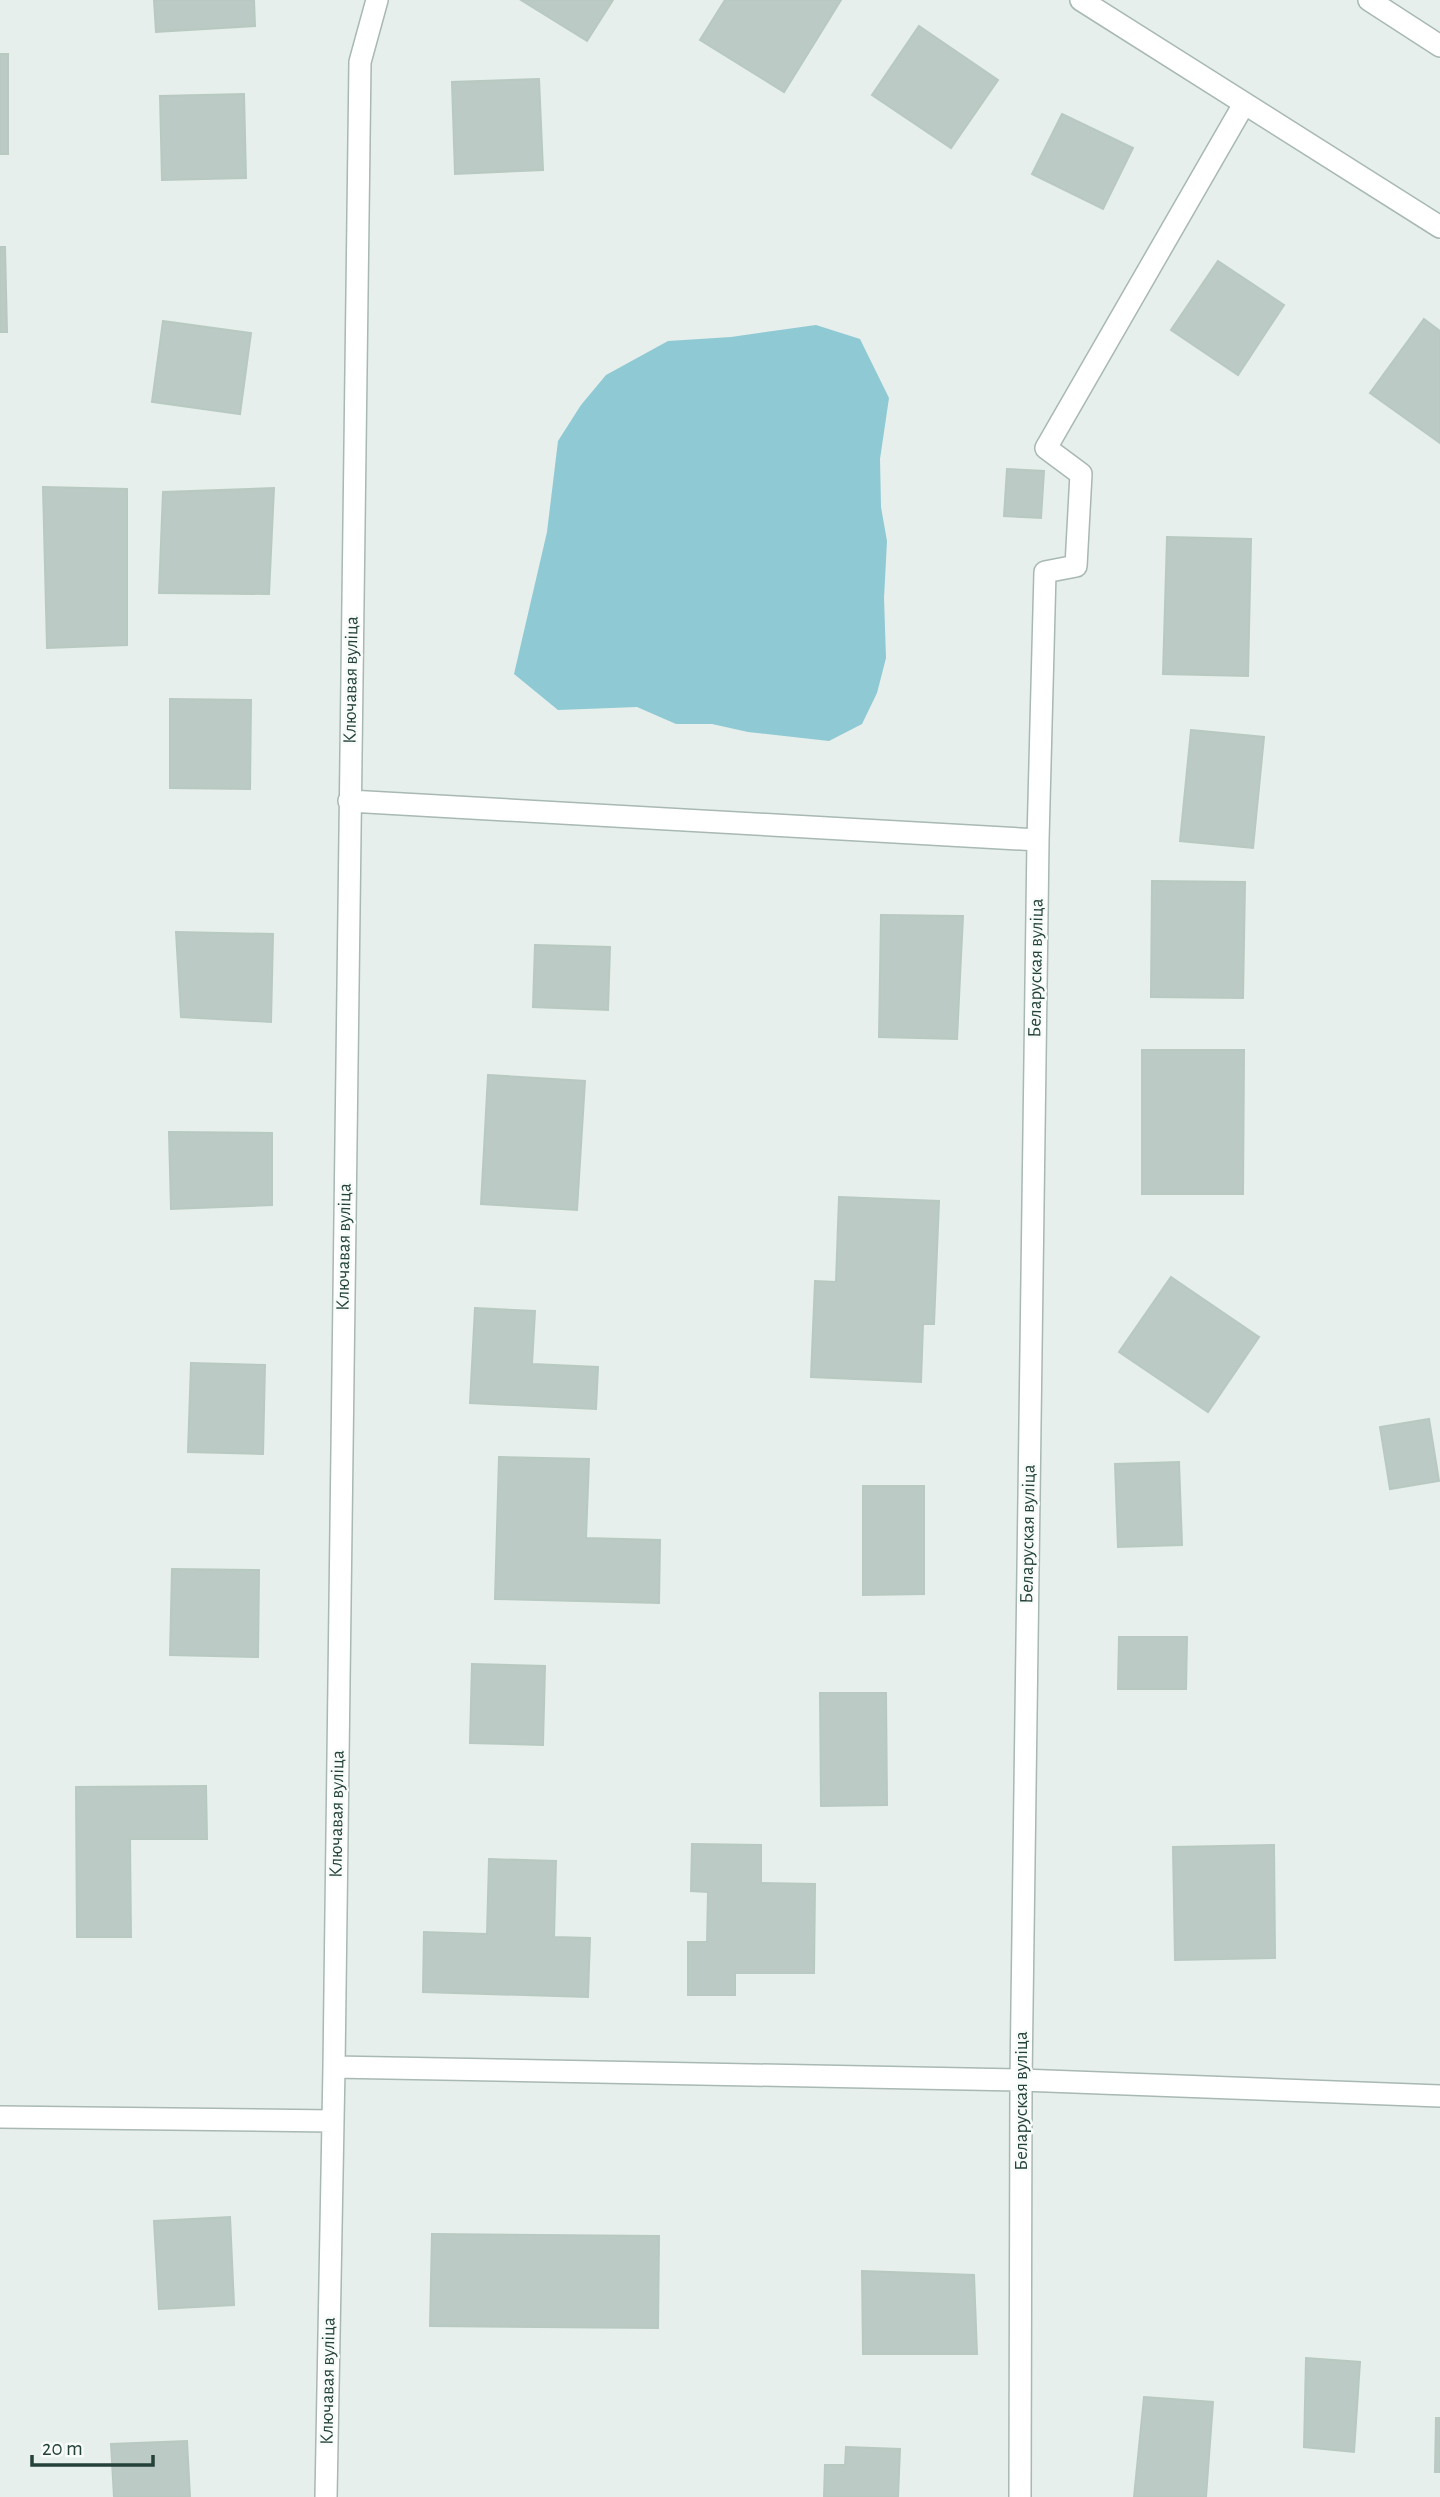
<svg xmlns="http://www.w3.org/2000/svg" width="1440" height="2497" font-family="'Alegreya Sans',sans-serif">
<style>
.water{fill:#8ec9d4}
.building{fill:#bbcac4;stroke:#b8c9c2;stroke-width:2}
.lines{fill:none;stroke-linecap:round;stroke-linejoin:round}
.minor-casing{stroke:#a8b8b2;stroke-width:24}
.minor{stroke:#fff;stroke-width:21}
.labels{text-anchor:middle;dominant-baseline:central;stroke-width:5;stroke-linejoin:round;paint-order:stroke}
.street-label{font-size:19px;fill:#24423a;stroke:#f7fbf9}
</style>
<rect width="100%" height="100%" fill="#e6efeb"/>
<path class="water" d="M816,325l44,14 29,59 -9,61 1,48 6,34 -3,57 2,60 -9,35 -15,31 -33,17 -81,-9 -36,-8h-36l-39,-17 -79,3 -44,-36 33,-142 11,-91 23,-36 25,-30 62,-34 63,-4z"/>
<path class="building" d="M154,0h100l1,26 -99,6z
M521,0h92l-26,41z
M725,0h116l-57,92 -84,-52z
M919,26l79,54 -47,68 -79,-53z
M0,54h8v100h-8z
M539,79l4,91 -88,4 -3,-92z
M244,94l2,84 -84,2 -2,-84z
M1062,114l71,34 -30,61 -71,-35z
M0,247h5l2,85h-7z
M1218,261l66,44 -46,70 -67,-45z
M1424,319l16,12v112l-70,-50z
M163,321l88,12 -11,81 -88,-12z
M1007,469l37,2 -3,47 -37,-2z
M43,487l84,2v156l-80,3z
M274,488l-5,106 -110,-1 4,-101z
M1167,537l84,2 -3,137 -85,-2z
M170,699l81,1 -1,89 -80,-1z
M1191,730l73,7 -11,111 -73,-7z
M1152,881l93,1 -2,116 -92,-1z
M881,915l82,1 -6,123 -78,-2z
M176,932l97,2 -2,88 -90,-5z
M535,945l75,2 -2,63 -75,-3z
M1142,1050h102l-1,144h-101z
M488,1075l97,6 -8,129 -96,-6z
M169,1132l103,1v72l-101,4z
M839,1197l100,4 -5,123h-11l-2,58 -110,-5 4,-96 21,1z
M1171,1277l88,60 -51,75 -89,-60z
M475,1308l60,3 -3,53 66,3 -2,42 -126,-6z
M191,1363l74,2 -2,89 -75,-2z
M1429,1419l10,62 -49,8 -10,-62z
M499,1457l90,2 -3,79 74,2 -1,63 -164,-4z
M1179,1462l3,83 -64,2 -3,-83z
M863,1486h61v108l-61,1z
M172,1569l87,1 -1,87 -88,-2z
M1119,1637h68l-1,52h-68z
M472,1664l73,2 -2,79 -73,-2z
M820,1693h66l1,112 -66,1z
M206,1786l1,53h-77l1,98h-54l-1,-150z
M692,1844l69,1v38l54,1 -1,89h-79v22h-47v-53h19l1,-50 -17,-1z
M1274,1845l1,113 -100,2 -2,-113z
M489,1859l67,2 -2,76 36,1 -2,59 -165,-5 1,-60 63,2z
M230,2217l4,88 -75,4 -5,-88z
M432,2234l227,2 -1,92 -228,-2z
M862,2271l112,4 3,79h-114z
M1306,2358l54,4 -6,90 -50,-5z
M1144,2397l69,5 -7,95h-72z
M1436,2418h4v54h-5z
M187,2441l3,56h-76l-3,-53z
M846,2447l54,2 -2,48h-74l1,-32h20z"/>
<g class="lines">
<g class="minor-casing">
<path id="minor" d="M1081,0l359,227
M1369,0l71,46
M349,801l689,39
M334,2067l687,13 419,16
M0,2117l333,4
M326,2497l8,-430 26,-2005 17,-62
M1020,2497l1,-417 17,-1240 7,-268 31,-6 5,-92 -35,-26 198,-344"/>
</g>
<use href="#minor" class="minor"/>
</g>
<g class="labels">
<g class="street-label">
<text transform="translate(351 680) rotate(-89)">Ключавая вуліца</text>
<text transform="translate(1036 968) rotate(-89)">Беларуская вуліца</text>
<text transform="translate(344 1247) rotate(-89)">Ключавая вуліца</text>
<text transform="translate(1028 1534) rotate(-89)">Беларуская вуліца</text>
<text transform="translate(337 1814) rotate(-89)">Ключавая вуліца</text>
<text transform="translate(1021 2101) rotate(-90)">Беларуская вуліца</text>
<text transform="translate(328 2381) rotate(-89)">Ключавая вуліца</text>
</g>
</g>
<path d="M32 2455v10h121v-10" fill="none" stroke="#24423a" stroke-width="3.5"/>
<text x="42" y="2455" font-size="21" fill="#24423a" stroke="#f7fbf9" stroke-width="5" paint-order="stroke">20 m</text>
</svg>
